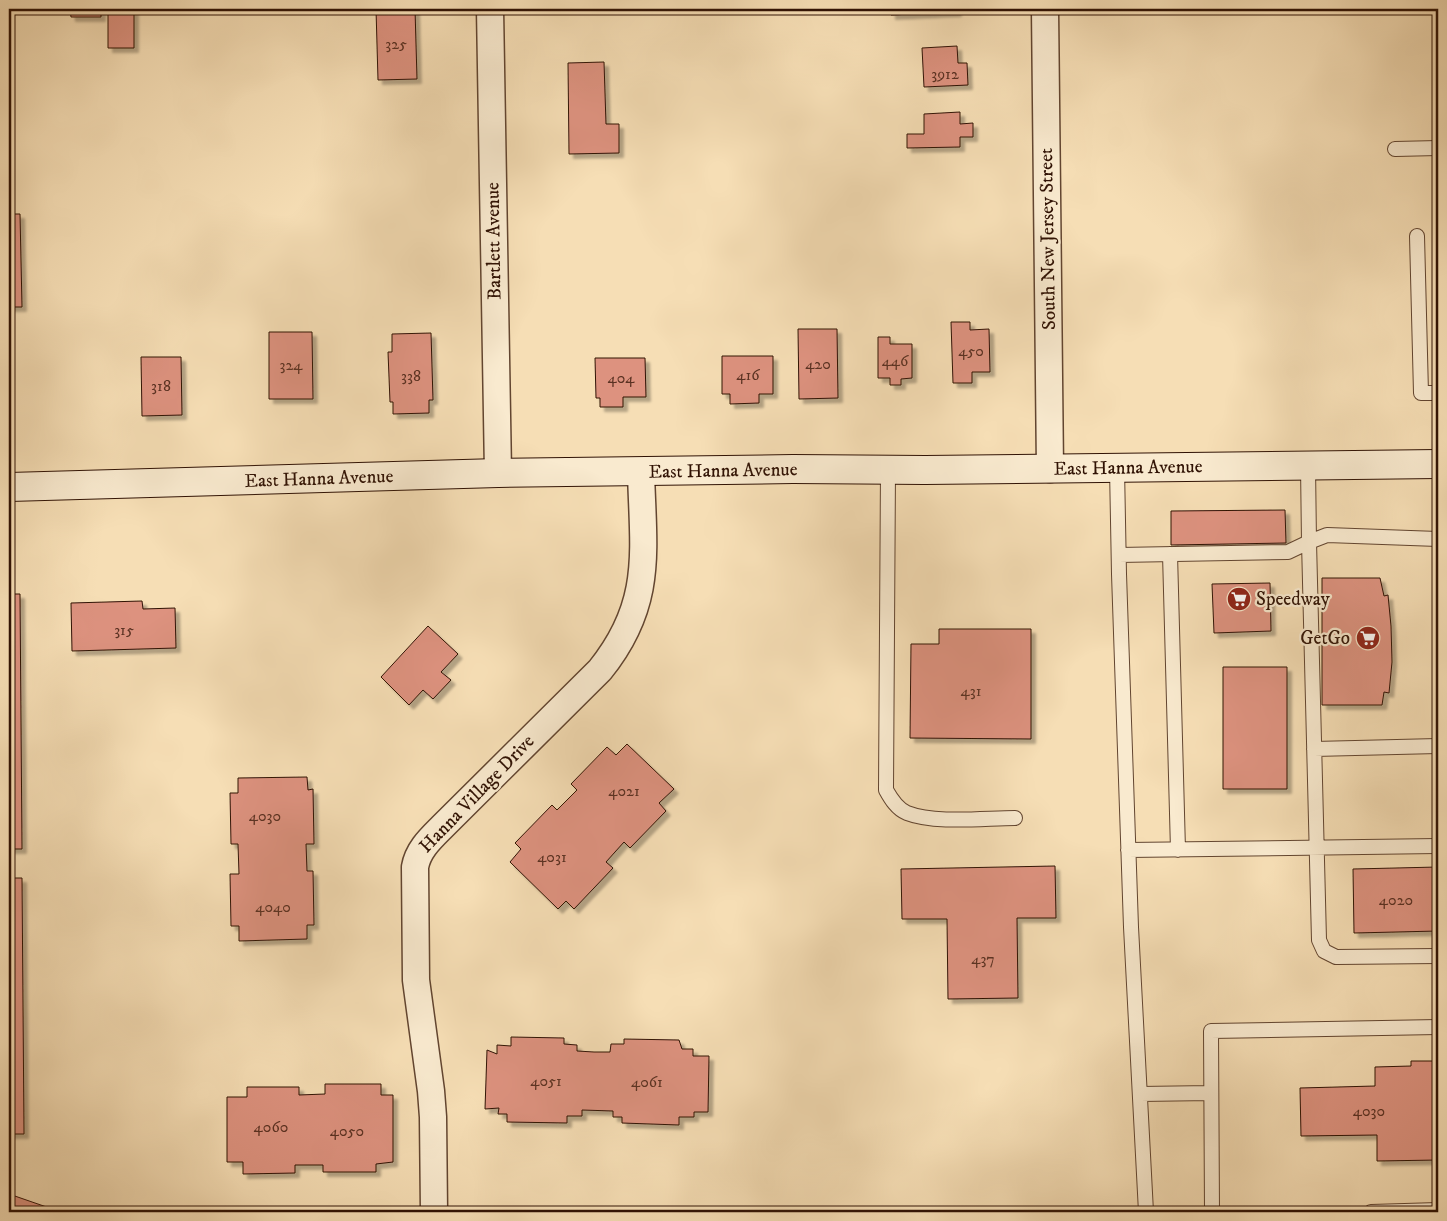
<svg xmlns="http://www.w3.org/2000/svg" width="1447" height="1221" font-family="'IM FELL DW Pica',serif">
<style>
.building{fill:#dd927f;stroke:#301204;filter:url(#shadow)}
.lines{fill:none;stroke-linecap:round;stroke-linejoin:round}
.lane-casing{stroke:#624530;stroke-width:16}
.street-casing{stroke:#624530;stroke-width:29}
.secondary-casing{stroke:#301204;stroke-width:30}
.lane{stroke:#f9eacf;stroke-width:14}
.street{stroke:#f9eacf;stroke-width:26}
.secondary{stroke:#f9eacf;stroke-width:28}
.labels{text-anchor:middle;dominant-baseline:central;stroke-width:4.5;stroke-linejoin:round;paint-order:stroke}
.number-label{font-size:16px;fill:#5b3223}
.street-label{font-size:19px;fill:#301204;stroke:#f9eacf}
.poi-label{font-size:19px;fill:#301204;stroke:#f9eacf;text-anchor:start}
</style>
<defs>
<filter id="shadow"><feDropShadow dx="4.5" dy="4.5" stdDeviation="1" flood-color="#0004"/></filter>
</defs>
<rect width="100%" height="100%" fill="#f6deb5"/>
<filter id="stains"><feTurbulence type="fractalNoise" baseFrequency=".004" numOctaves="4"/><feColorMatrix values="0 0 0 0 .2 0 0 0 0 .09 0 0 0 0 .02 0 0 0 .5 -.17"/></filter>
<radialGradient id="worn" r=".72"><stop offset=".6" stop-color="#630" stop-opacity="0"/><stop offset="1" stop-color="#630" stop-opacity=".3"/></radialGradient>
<path class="building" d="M70,9l64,1v38h-26v-38h-7v7h-30z
M376,9h39l2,70 -39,1z
M891,9h66v3l-66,3z
M957,46l1,17h9l1,22 -44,2 -2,-39z
M604,62l2,62h13v29l-50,1 -1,-91z
M960,112v12l13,-1v14h-13v10l-53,1v-14h17v-20z
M9,214h11l2,93h-13z
M951,322h19v8l19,-1 1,43h-18v11h-19z
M798,329h39l1,69 -39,1z
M269,332h43l1,67h-44z
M431,333l2,67h-4v13l-36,1v-12h-3l-2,-50h4v-18z
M878,337h12v7h22v34l-11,1v6h-11v-7h-12z
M722,356h51v38h-14v9l-29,1v-10h-8z
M141,357h40l1,58 -40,1z
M595,358h50l1,39h-23v10h-23v-9h-4z
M1285,510l1,33 -115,2v-34z
M1322,578h58l4,18 4,-1 3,31 1,36 -3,31 -5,-1 -2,13h-60z
M1270,583l1,48 -57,2 -2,-49z
M9,594h11l2,255h-13z
M142,601l1,8 32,-1 1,40 -104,3 -1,-48z
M428,626l30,28 -17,18 10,8 -18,19 -10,-9 -14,15 -28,-28z
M939,629h92v110l-121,-1 1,-94h28z
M1223,667h64v122h-64z
M627,744l47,45 -15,14 7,8 -36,37 -6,-6 -18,20 7,6 -39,41 -8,-8 -8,8 -48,-47 11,-13 -6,-6 37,-38 5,5 20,-20 -6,-6 36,-37 9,8z
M307,777l1,13 5,-1 1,55h-8l1,27h6l1,54h-7v14l-68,2v-15h-8l-1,-52h9l-1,-30h-7l-1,-51h8v-15z
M1055,866l1,52h-39l1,80 -70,1 -1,-80h-45l-1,-50z
M1438,867v64l-84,2 -1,-64z
M9,878h13l2,256h-15z
M511,1037l53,1v6l13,1v6l17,1h16l1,-8h13v-5l55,1 3,9h11v7h16l-1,56h-14v5h-15v8l-57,-2v-6h-9v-6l-31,-1v6h-15v7l-60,-1v-8h-9l1,-6 -14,1 2,-59 10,4v-9l14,1z
M1411,1061h27v99l-61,1v-26l-76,1 -1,-48 75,-2v-19l36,-1z
M325,1084h56v11h12v67l-17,2v8h-53v-7h-28v8l-52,1v-12h-16v-65h20v-10h52v8l26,-1z
M9,1194l52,18h-52z"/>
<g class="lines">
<g class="lane-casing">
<path id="lane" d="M1395,149l43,-1
M1417,236l4,157h17
M1117,468l2,106 12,353 15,285
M888,470l-2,320c5,9 11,19 21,23 28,11 78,5 108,5
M1438,539l-111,-4 -18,7 10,398 5,11 12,6 102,-1
M1170,554l8,296
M1119,555l169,-3 21,-10 -1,-76
M1314,749l124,-3
M1128,850l310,-4
M1140,1094l71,-1
M1212,1212l-1,-181 227,-4
M1371,1212l67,-2"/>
</g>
<g class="street-casing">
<path id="street" d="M490,9l8,464
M1045,9l5,460
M434,1212l-1,-95 -2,-26 -15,-111 -1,-113c3,-17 15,-28 27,-40l158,-157c54,-67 43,-119 41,-198"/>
</g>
<g class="secondary-casing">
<path id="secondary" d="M9,487l489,-14 295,-4 132,1 513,-6"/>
</g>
<use href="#lane" class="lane"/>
<use href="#street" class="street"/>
<use href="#secondary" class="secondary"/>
</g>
<defs>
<g id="supermarket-disc" transform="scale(1.25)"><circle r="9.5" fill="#8f2418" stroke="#f9eacf"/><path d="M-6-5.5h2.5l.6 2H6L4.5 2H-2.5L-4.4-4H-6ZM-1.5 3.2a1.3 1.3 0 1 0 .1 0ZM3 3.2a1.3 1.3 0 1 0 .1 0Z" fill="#fff"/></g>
</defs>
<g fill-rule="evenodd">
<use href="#supermarket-disc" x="1239" y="599"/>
<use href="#supermarket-disc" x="1368" y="638"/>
</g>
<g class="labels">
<g class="number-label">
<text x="396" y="44">325</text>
<text x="945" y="74">3912</text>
<text x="971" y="351">450</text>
<text x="895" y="361">446</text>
<text x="818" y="364">420</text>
<text x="291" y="365">324</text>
<text x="748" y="375">416</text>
<text x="411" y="376">338</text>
<text x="621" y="378">404</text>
<text x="161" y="386">318</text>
<text x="124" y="630">315</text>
<text x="971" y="691">431</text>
<text x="624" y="791">4021</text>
<text x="265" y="816">4030</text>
<text x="552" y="857">4031</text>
<text x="1396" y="900">4020</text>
<text x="273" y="907">4040</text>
<text x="983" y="959">437</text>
<text x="546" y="1081">4051</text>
<text x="647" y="1082">4061</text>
<text x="1369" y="1111">4030</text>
<text x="271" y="1127">4060</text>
<text x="347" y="1131">4050</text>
</g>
<g class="street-label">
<text transform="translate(1048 239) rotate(-91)">South New Jersey Street</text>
<text transform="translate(494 241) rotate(-91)">Bartlett Avenue</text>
<text transform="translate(1128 468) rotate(-1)">East Hanna Avenue</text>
<text transform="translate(723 471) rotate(-1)">East Hanna Avenue</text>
<text transform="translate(319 479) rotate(-2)">East Hanna Avenue</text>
<text transform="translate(477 794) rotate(-46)">Hanna Village Drive</text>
</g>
<g class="poi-label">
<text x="1256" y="599">Speedway</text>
<text x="1350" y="638" text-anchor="end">GetGo</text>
</g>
</g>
<rect width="1447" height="1221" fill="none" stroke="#f6deb5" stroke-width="30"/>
<rect x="10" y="10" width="1427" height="1201" fill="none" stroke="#301204" stroke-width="2.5"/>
<rect x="15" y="15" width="1417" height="1191" fill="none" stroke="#301204"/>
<rect width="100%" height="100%" filter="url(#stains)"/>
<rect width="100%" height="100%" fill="url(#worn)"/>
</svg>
